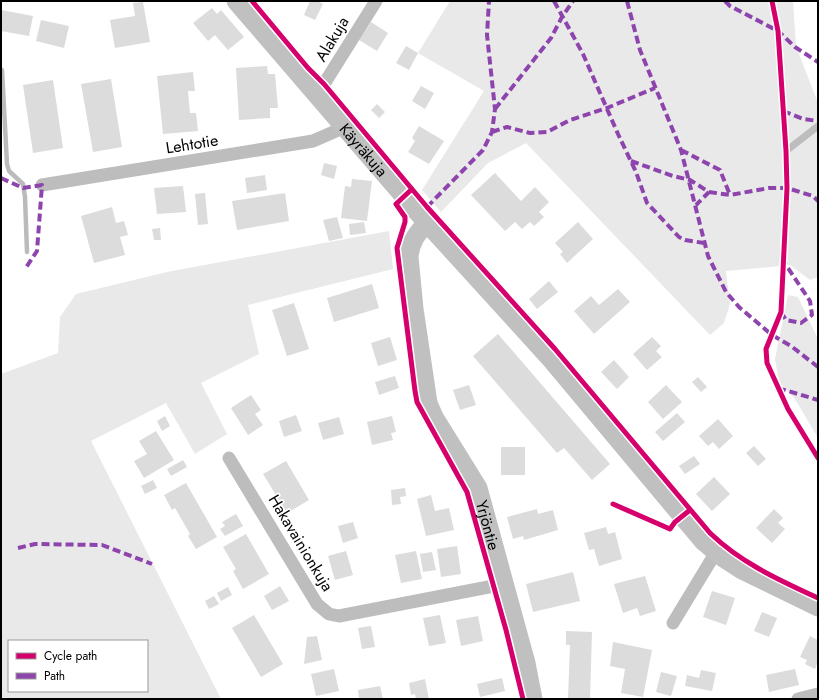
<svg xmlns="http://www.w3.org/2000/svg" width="819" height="700" font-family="Jost,sans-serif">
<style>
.green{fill:#e9e9e9;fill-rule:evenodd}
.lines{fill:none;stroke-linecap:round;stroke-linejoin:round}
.stream{stroke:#bbb;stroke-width:4.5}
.building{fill:#dcdcdc}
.lane{stroke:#bdbdbd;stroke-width:7}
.street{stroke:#bdbdbd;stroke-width:13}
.secondary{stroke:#c0c0c0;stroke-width:19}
.quiet{stroke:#8e44ad;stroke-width:4;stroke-dasharray:8 4;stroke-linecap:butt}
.cycleway-casing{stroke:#fff;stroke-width:8}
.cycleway{stroke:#d6006c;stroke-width:5}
.labels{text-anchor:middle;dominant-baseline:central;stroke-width:3.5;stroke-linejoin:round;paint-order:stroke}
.street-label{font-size:16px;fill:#000;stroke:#fff}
</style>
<rect width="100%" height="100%" fill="#fff"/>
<path class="green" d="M450,1h343l3,45 22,57v174l-8,3 -20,-15 -64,6 4,33 -6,19 -14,12 -184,-192 -38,20 -47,49 -19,-22 62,-99 -66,-38z
M389,231l4,38 -145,36 11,49 -58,29 26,51 -32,20 -29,-51 -75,38 130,258h-220v-325l57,-21 2,-36 16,-23 91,-22zM9,641h138v50h-138z
M788,295l10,2 20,42v99l-23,-39 -16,-17 -4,-23z"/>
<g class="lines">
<path class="stream" d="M2,70l5,94 2,7 14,13 2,13 2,55"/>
</g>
<path class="building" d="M310,1h7l6,3 -8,16 -11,-5z
M143,2l7,40 -35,6 -5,-28 25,-4 -2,-13z
M212,8l5,6 4,-4 23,27 -16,13 -13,-15 -7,6 -15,-18z
M1,10l32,6 -4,20 -28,-5z
M41,20l28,6 -5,22 -28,-7z
M371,22l17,11 -11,18 -18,-11z
M406,46l12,7 -9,17 -13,-7z
M267,66l1,8h7l3,34h-8v10l-31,2 -3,-52z
M193,72l2,19h-7l2,22h6l2,18 -35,3 -6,-58z
M111,79l11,68 -29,5 -12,-68z
M53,80l10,68 -30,5 -10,-68z
M421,86l13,7 -9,16 -13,-8z
M377,104l8,8 -6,6 -8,-8z
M419,126l25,15 -15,23 -21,-12 7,-11 -3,-3z
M324,163l13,3 -3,13 -13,-4z
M495,173l26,28 14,-14 14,15 -10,10 5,5 -10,9 -4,-4 -8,7 -7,-7 -10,9 -34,-36z
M265,175l2,15 -20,3 -2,-15z
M352,179l20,2 -5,40 -26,-3 4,-32 6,1z
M183,186l3,26 -29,2 -3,-26z
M205,193l3,31 -10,1 -3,-31z
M285,193l4,28 -52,9 -5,-29z
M112,207l4,16 8,-2 4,14 -8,2 5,18 -31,8 -13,-47z
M337,217l6,21 -14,3 -6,-21z
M364,222l2,11 -16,2 -1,-11z
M578,222l15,17 -26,24 -7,-9 3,-2 -8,-9z
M160,228l1,12h-7l-2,-11z
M549,281l9,11 -21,17 -8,-10z
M372,284l7,24 -45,14 -7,-24z
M618,289l12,13 -36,32 -20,-23 17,-15 8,9z
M294,303l15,46 -22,7 -15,-46z
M498,334l112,130 -18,16 -28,-32 -7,5 -84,-97z
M390,337l7,23 -19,6 -7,-23z
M652,337l9,9 -5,5 6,6 -15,13 -14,-16z
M614,360l15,17 -12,12 -16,-17z
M395,376l4,12 -20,7 -4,-13z
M698,377l9,10 -6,5 -9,-10z
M469,385l7,20 -16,5 -7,-20z
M666,385l16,17 -19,17 -15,-17z
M251,395l10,15 -6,4 8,11 -15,10 -17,-27z
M677,413l8,9 -22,19 -8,-9z
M296,415l6,16 -18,6 -5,-16z
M165,416l5,10 -8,5 -5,-10z
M392,416l4,16 -5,1 2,7 -21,5 -5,-23z
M339,417l5,17 -21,6 -5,-17z
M718,419l15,17 -14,13 -6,-7 -5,4 -9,-10z
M156,431l18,29 -30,18 -10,-17 13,-7 -8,-13z
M754,446l12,13 -8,7 -12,-13z
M501,447h24v28h-24z
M694,456l6,8 -15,10 -6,-8z
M183,460l4,7 -16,9 -4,-7z
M286,461l23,39 -22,13 -24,-39z
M714,477l16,17 -18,17 -16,-17z
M153,480l4,8 -12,6 -4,-8z
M186,483l31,54 -21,12 -8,-13 2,-2 -15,-26 -3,2 -8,-15z
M405,488l1,8 -6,1 1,7 -9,1 -1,-15z
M431,495l4,16 14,-3 5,22 -28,6 -9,-37z
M537,509l1,5 15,-4 5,20 -34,10 -1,-4 -10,3 -6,-22z
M774,509l9,9 -5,5 7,6 -13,14 -16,-15z
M236,514l7,12 -18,10 -5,-7 5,-3 -3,-4z
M353,522l5,16 -15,5 -5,-17z
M606,527l2,7 7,-2 7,27 -23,7 -5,-17 -5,1 -5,-17z
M246,534l23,40 -26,15 -10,-18 3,-2 -13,-22z
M457,546l4,28 -20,3 -4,-28z
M346,551l7,24 -18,5 -7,-24z
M416,551l6,28 -21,4 -6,-28z
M432,552l4,18 -13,2 -3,-18z
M573,572l7,29 -47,11 -7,-28z
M645,576l11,35 -16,5 -3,-8 -14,5 -9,-29z
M280,586l9,15 -17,9 -8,-14z
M228,587l4,8 -11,6 -4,-8z
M712,591l23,7 -9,27 -23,-8z
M214,596l5,8 -10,5 -4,-8z
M762,612l15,6 -8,19 -15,-6z
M254,615l29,49 -22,13 -29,-49z
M440,615l6,28 -17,3 -6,-28z
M478,616l5,25 -22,5 -5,-26z
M371,626l4,21 -13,2 -4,-21z
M566,631l26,1 -2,67h-22l2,-54h-4z
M317,636l5,24 -18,4 3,-27z
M810,636l8,4v25l-1,-1 -2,5 -10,-5 2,-4 -7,-3z
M613,642l39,8 -9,47 -22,-4 4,-24 -15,-3z
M334,669l5,22 -23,5 -5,-22z
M795,669l4,16 -30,7 -3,-17z
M701,670l15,3 -4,18 -27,-5 2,-11 12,3z
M661,672l16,4 -6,20 -15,-4z
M502,678l3,13 -25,6 -3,-13z
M425,679l4,20h-13l-1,-5 -4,1 -2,-12z
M380,686l3,13h-24l-1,-9z"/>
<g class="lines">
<path class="lane" d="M786,151l32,-25"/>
<path class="street" d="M317,93l7,-9 52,-83
M42,185l271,-44 32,-14
M229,458l88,146 12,10 10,2 165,-32
M673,623l43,-71
M798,699l20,-5"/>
<g class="secondary">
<path id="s1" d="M236,1l191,222 122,134 154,184 19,16 20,13 76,37"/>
<path id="s2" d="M427,223c-10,10 -17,19 -18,34l5,52 14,94 6,14 44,71 48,175 7,36"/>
</g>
<path class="quiet" d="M554,1l29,53 35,80 18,38 11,31 32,34 6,3 19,3
M627,1l13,49 41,100 27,106 18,36 13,15 33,28 19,11 27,21
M725,1l5,5 48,25 17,16 23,15
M495,109l56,-71 11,-21 11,-16
M783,111l20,8 15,2
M492,132l15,-5 23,6 17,-1 23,-12 37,-12 48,-20
M681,150l39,20 10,25
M631,161l42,15 17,4 19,12 -13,13
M1,178l22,10 19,-3 -5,66 -12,18
M709,192l21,3 39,-7h18l26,8 5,5
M427,207l56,-57 9,-18 3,-23 -8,-74 2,-34
M781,312l5,8 15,3 11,-8 -2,-14 -26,-39
M778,388l40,12
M18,548l17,-4 67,1 50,19"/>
<g class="cycleway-casing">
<path id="cycleway" d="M252,1l56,67 16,16 103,123 128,142 155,184c31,30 69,47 108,65
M772,1l6,30 8,120 1,37 -6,124 -15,37 1,14 21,46 30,49
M412,189l-16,15 9,13v5l-8,26 18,143 2,11 50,90 39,138 17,69
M613,504l57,25 5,-7 15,-12"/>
</g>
<use href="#cycleway" class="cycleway"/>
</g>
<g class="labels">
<g class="street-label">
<text transform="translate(332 39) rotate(-59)">Alakuja</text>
<text transform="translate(192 144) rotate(-9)">Lehtotie</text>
<text stroke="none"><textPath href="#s1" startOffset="196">Käyräkuja</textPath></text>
<text stroke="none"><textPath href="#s2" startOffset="324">Yrjöntie</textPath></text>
<text transform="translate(301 543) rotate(59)">Hakavainionkuja</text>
</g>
</g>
<rect width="819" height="700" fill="none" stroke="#000000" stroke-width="4"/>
<rect x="8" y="640" width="140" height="52" fill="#ffffff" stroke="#999999"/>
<rect x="16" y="653" width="20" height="6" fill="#d6006c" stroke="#999999"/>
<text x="44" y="660" font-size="12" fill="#000000">Cycle path</text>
<rect x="16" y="673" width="20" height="6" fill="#8e44ad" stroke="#999999"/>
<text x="44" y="680" font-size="12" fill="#000000">Path</text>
</svg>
